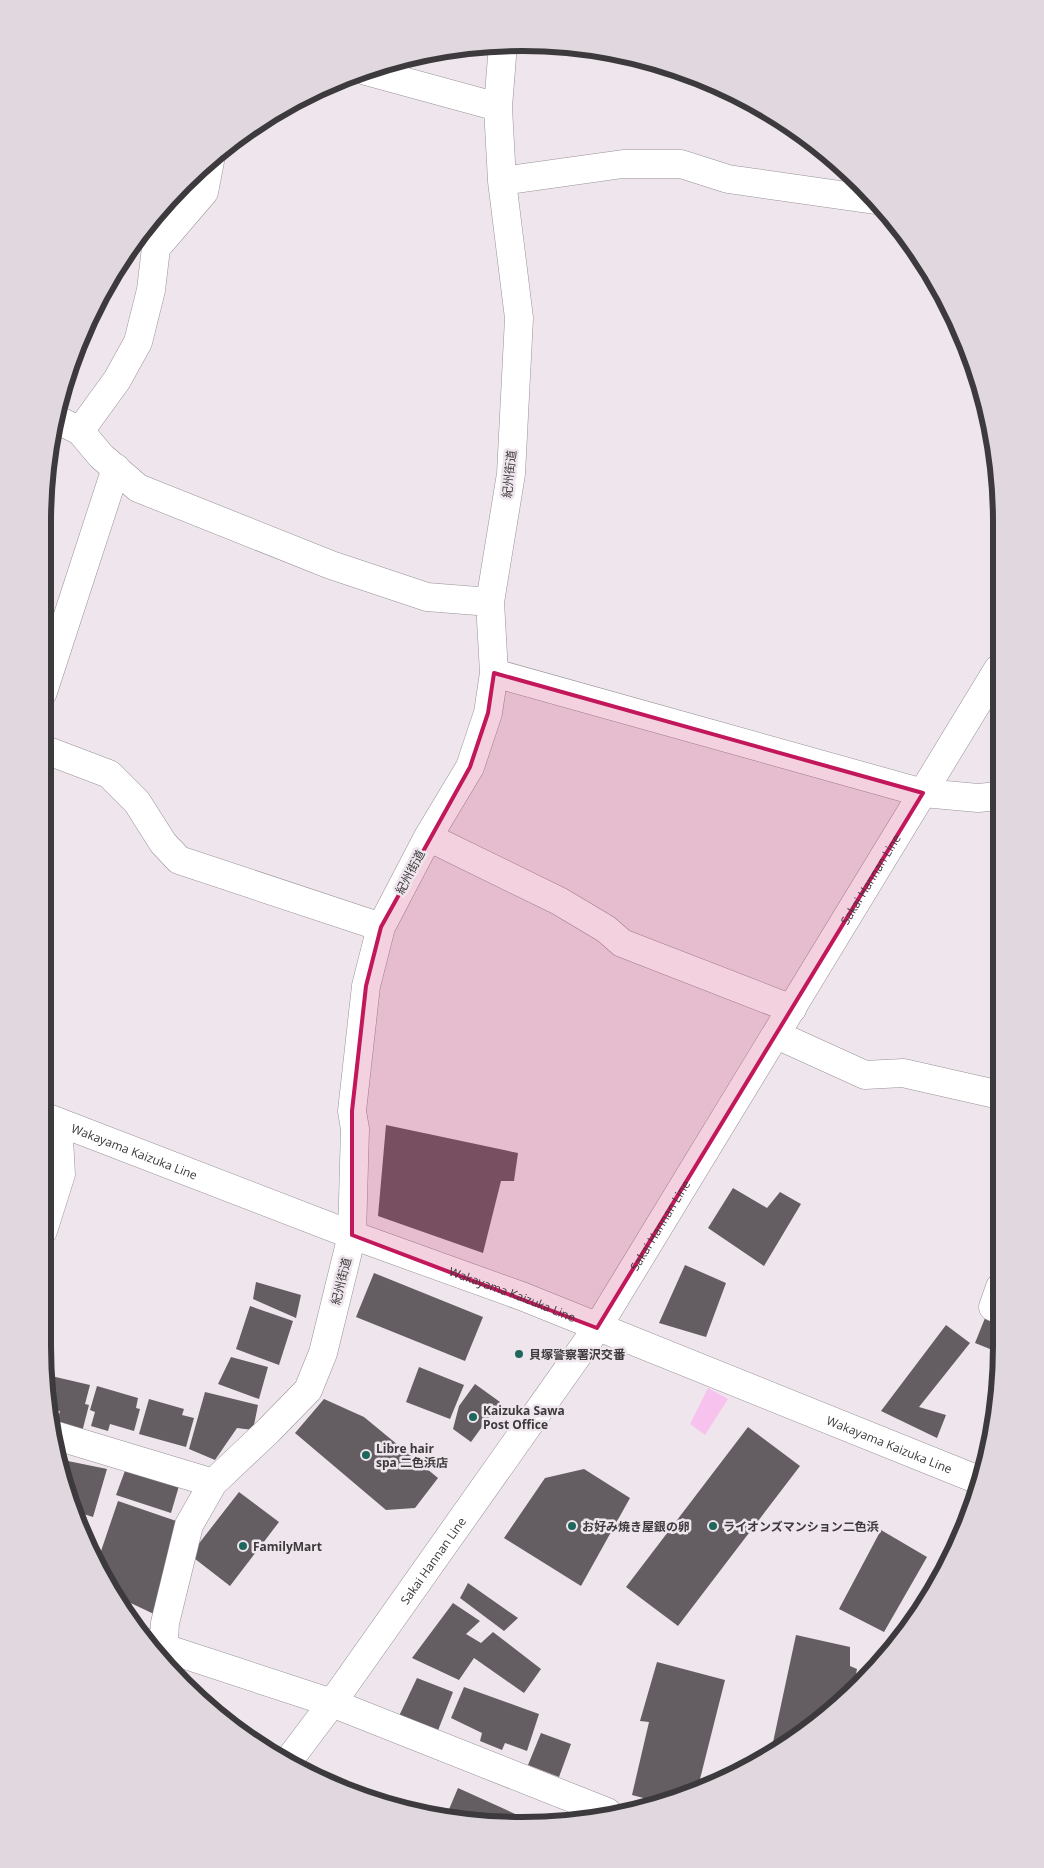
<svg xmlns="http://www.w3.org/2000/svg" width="1044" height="1868" font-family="'Open Sans','Noto Sans JP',sans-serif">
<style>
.green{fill:#f8c2ef}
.building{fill:#645d62}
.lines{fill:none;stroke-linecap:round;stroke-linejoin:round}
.minor-casing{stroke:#989197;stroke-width:29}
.major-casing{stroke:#989197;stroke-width:29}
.minor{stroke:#fff;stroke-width:28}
.major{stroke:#fff;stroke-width:28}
.marked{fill:#c2185b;fill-opacity:0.2;stroke:#c2185b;stroke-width:4;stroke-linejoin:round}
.poi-dot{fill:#1e675d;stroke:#eee6ec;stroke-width:2}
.labels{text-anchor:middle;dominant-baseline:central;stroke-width:5;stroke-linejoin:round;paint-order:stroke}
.street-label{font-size:12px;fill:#3d3a3d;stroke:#eee6ec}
.poi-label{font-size:12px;font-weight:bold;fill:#3d3a3d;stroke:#eee6ec;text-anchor:start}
.rim{fill:none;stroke:#3d3a3d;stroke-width:6}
</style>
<rect width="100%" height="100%" fill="#eee6ec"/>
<path class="green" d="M708,1388l20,11 -23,36 -15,-11z"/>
<path class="building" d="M386,1125l132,28 -4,28h-13l-18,72 -105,-37z
M733,1188l34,20 13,-16 21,12 -37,62 -56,-38z
M43,1219l13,6 -13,62z
M685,1265l41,18 -20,54 -47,-14z
M374,1273l109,44 -18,44 -109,-44z
M256,1282l45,13 -5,23 -43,-19z
M250,1306l43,15 -14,44 -43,-16z
M989,1308l11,5v40l-25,-10z
M946,1325l24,18 -51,64 27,8 -9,23 -56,-27z
M231,1357l37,10 -9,32 -41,-15z
M419,1367l45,18 -14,34 -44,-17z
M47,1375l43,10 -5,19 4,1 -8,31 -25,-10 4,-15 -7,-1z
M475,1384l25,18 -29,40 -18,-13 6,-23z
M97,1386l41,12 -2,10 4,1 -6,22 -24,-7 -2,7 -17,-5 4,-14 -5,-2z
M205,1392l53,13 -5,25 -16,-2 -22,32 -26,-11z
M149,1399l35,10 -2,6 12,3 -8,29 -47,-13z
M324,1399l40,18 74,61 -23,30 -29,2 -91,-77z
M748,1427l52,39 -122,160 -52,-39z
M63,1460l44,9 -14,48 -19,-6 -6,-11 -6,-36z
M126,1468l53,18 -8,27 -55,-18z
M584,1469l46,29 -49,88 -77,-48 41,-60z
M239,1492l40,30 -49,64 -40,-31z
M118,1501l64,22 -26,92 -36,-17 -21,-41z
M881,1530l46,27 -43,75 -45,-23z
M468,1583l50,35 -14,13 -44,-33z
M453,1603l27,18 -14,13 15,9 12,-11 48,37 -17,24 -50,-35 -15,22 -47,-22z
M796,1635l54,12v19l7,3 -4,20 -15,18 -66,40z
M657,1662l68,18 -28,111 -42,10 -23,-6 17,-73 -9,-1z
M417,1678l36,14 -16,41 -38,-17z
M464,1687l75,27 -12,37 -22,-8 -3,7 -22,-9 2,-8 -31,-15z
M541,1733l30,11 -12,33 -31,-12z
M458,1788l75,34 -86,-8z"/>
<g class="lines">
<g class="minor-casing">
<path id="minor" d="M366,71l132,36
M502,181l121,-17h58l47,15 147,21
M58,420l22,11 21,25 37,32 193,77 96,32 63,5
M80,431l37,-51 21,-38 13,-52 5,-42 48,-56 6,-31
M494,673l429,120 55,5 21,-2
M43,692l73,-224
M43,749l66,25 28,28 26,41 16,17 202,67
M428,837l131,64 47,28 16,14 170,66
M777,1035l88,40 38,-2 97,22
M43,1231l18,-57 -3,-52
M1000,1287l-7,20 7,3
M57,1436l156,47
M149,1643l183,60 275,109
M163,1658l2,-35 24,-98 24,-42 55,-52 40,-41 15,-37 29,-118 3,-106 -3,-18 14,-125 15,-59 47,-90 42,-70 18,-54 6,-40 -4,-71 21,-128 8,-156 -17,-137 -4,-74 5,-63"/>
</g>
<g class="major-casing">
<g id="major">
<path id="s1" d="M43,1116l309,119 172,62 457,184"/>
<path id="s2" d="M289,1760l43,-57 265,-375 401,-659"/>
</g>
</g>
<use href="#minor" class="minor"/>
<use href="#major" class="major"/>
</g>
<path class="marked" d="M494,673l429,120 -326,535 -245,-93v-124l14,-125 15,-59 89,-160 18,-54z"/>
<g class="poi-dot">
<circle cx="519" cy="1354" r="5"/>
<circle cx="473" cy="1417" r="5"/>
<circle cx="366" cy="1455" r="5"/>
<circle cx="572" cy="1526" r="5"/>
<circle cx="713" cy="1526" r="5"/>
<circle cx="243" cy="1546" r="5"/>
</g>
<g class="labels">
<g class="street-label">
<text transform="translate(509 474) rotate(-84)">紀州街道</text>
<text transform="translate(410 872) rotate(-62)">紀州街道</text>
<text stroke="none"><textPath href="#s2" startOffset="1056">Sakai Hannan Line</textPath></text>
<text stroke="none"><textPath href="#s1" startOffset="98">Wakayama Kaizuka Line</textPath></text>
<text stroke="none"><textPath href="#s2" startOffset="651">Sakai Hannan Line</textPath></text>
<text transform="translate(341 1281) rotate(-76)">紀州街道</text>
<text stroke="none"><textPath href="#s1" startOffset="502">Wakayama Kaizuka Line</textPath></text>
<text stroke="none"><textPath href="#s1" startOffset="908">Wakayama Kaizuka Line</textPath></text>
<text stroke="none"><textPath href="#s2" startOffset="246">Sakai Hannan Line</textPath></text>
</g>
<g class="poi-label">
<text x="529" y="1354">貝塚警察署沢交番</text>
<text x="483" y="1410">Kaizuka Sawa<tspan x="483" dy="14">Post Office</tspan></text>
<text x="376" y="1448">Libre hair<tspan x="376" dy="14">spa 二色浜店</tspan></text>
<text x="582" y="1526">お好み焼き屋銀の卵</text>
<text x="723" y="1526">ライオンズマンション二色浜</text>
<text x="253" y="1546">FamilyMart</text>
</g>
</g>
<path d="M0 0H1044V1868H0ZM522 51H522A471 471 0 0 1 993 522V1346A471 471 0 0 1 522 1817H522A471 471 0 0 1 51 1346V522A471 471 0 0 1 522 51Z" fill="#e0d8de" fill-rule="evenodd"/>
<path class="rim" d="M522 51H522A471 471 0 0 1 993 522V1346A471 471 0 0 1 522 1817H522A471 471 0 0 1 51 1346V522A471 471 0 0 1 522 51Z"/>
</svg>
